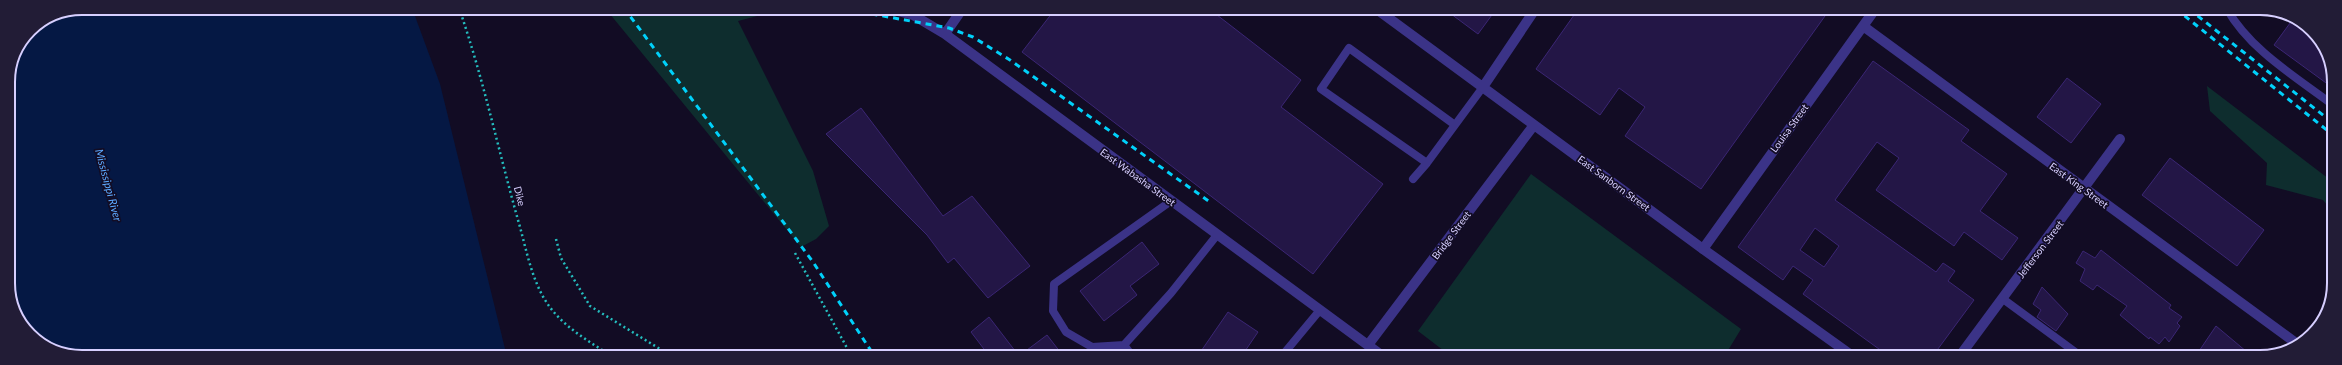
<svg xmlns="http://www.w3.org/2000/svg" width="2342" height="365" font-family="Lato,sans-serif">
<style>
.green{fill:#0e2d2e}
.water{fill:#051844}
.building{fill:#231646;stroke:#3b2674;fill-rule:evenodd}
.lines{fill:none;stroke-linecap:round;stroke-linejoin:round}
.path{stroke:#24bdbe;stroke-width:2.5;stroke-dasharray:2 3;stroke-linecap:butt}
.service{stroke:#3b3387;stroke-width:8}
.minor{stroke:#3b3387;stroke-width:10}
.tertiary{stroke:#3b3387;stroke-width:10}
.rail{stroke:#00d1fa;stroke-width:3;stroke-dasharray:6 5;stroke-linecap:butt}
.labels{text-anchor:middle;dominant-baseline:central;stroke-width:3.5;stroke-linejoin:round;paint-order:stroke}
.street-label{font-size:10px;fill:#d7cfff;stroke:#120c24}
.water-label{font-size:11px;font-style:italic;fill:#5da9ff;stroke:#120c24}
.rim{fill:none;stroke:#d7cfff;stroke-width:2}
</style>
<rect width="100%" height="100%" fill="#120c24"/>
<path class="green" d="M605,8h183l-50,13 75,150 16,55 -13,13 -15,8z
M2207,86l126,96v30l-10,-12 -57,-15 1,-22 -57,-52z
M1531,174l210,155 -17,28h-272l-34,-26z"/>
<path class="water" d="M82,8h330l28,76 67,273 -434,-1 -40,-17 -23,-37 -2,-220 6,-29 16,-23 24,-16z"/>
<path class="building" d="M1056,8h152l93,72 -20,27 102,77 -70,90 -291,-222z
M1443,8h54l-19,26z
M1579,8h236l10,8 -124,173 -76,-53 20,-29 -26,-19 -19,27 -64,-46z
M2293,19l16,8 24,40v21l-59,-43z
M1873,61l96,69 -8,11 46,33 -27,37 38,27 -16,22 -38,-28 -10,14 -78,-56 23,-32 -22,-16 -42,58 101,72 7,-9 12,8 -7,10 26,19 -42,57h-42l-87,-63 10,-14 -20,-14 -10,14 -45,-33zM1815,228l24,18 -15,21 -24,-17z
M2067,78l34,26 -30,39 -34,-26z
M861,108l82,108 29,-20 58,70 -42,32 -34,-40 -6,5 -21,-28 -101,-101z
M2170,158l94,72 -27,36 -95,-71z
M1142,242l17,22 -29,22 7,9 -33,26 -24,-30z
M2101,250l70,55 -2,3 13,9 -5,6 3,3 -11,16 -4,-5 -6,7 -9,-7 -1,2 -29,-24 7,-9 -30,-21 -4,5 -13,-9 5,-12 -9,-6 7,-12 12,7z
M2042,287l26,27 -12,17 -19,-14 4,-7 -8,-6z
M1228,312l30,20 -17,25h-44z
M989,317l30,39 28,-21 17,22h-74l-19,-25z
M2216,326l37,31h-58z"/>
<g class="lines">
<path class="path" d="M459,8c25,72 40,146 61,219 7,26 13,57 29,79 16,22 41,36 64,51
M556,239l5,19 29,48 83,51
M795,253l57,104"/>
<path class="service" d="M2227,9c23,41 69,68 106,96
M1427,163l-106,-74 28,-41 106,77
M1413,179l14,-16 56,-76
M1171,201l-117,83 -1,27 13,21 26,15 32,-2 47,-52 46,-58
M2003,299l79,58
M1124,345l9,12
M1281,357l39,-47"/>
<path class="minor" d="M887,8l26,7 32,19 439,323
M1375,8l328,241
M945,34l18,-26
M1483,87l53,-79
M1368,345l166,-220
M1959,357l161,-218"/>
<path class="tertiary" d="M1863,26l433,317
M1854,357l-151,-108 173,-241"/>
<path class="rail" d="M624,8l189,254 62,95
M839,8l110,20 24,9 37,23 200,142
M2176,9l157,126
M2189,9l144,114"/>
</g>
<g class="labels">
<g class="street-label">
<text transform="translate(1789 128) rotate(-54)">Louisa Street</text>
<text transform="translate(1138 177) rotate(36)">East Wabasha Street</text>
<text transform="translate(1614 183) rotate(36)">East Sanborn Street</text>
<text transform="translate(2079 185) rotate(36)">East King Street</text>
<text transform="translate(520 196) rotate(76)">Dike</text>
<text transform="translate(1451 235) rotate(-53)">Bridge Street</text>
<text transform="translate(2040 249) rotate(-53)">Jefferson Street</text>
</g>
<g class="water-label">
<text transform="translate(109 185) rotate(75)">Mississippi River</text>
</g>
</g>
<path d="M0 0H2342V365H0ZM82 15H2260A67 67 0 0 1 2327 82V283A67 67 0 0 1 2260 350H82A67 67 0 0 1 15 283V82A67 67 0 0 1 82 15Z" fill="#221c36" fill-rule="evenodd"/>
<path class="rim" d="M82 15H2260A67 67 0 0 1 2327 82V283A67 67 0 0 1 2260 350H82A67 67 0 0 1 15 283V82A67 67 0 0 1 82 15Z"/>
</svg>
